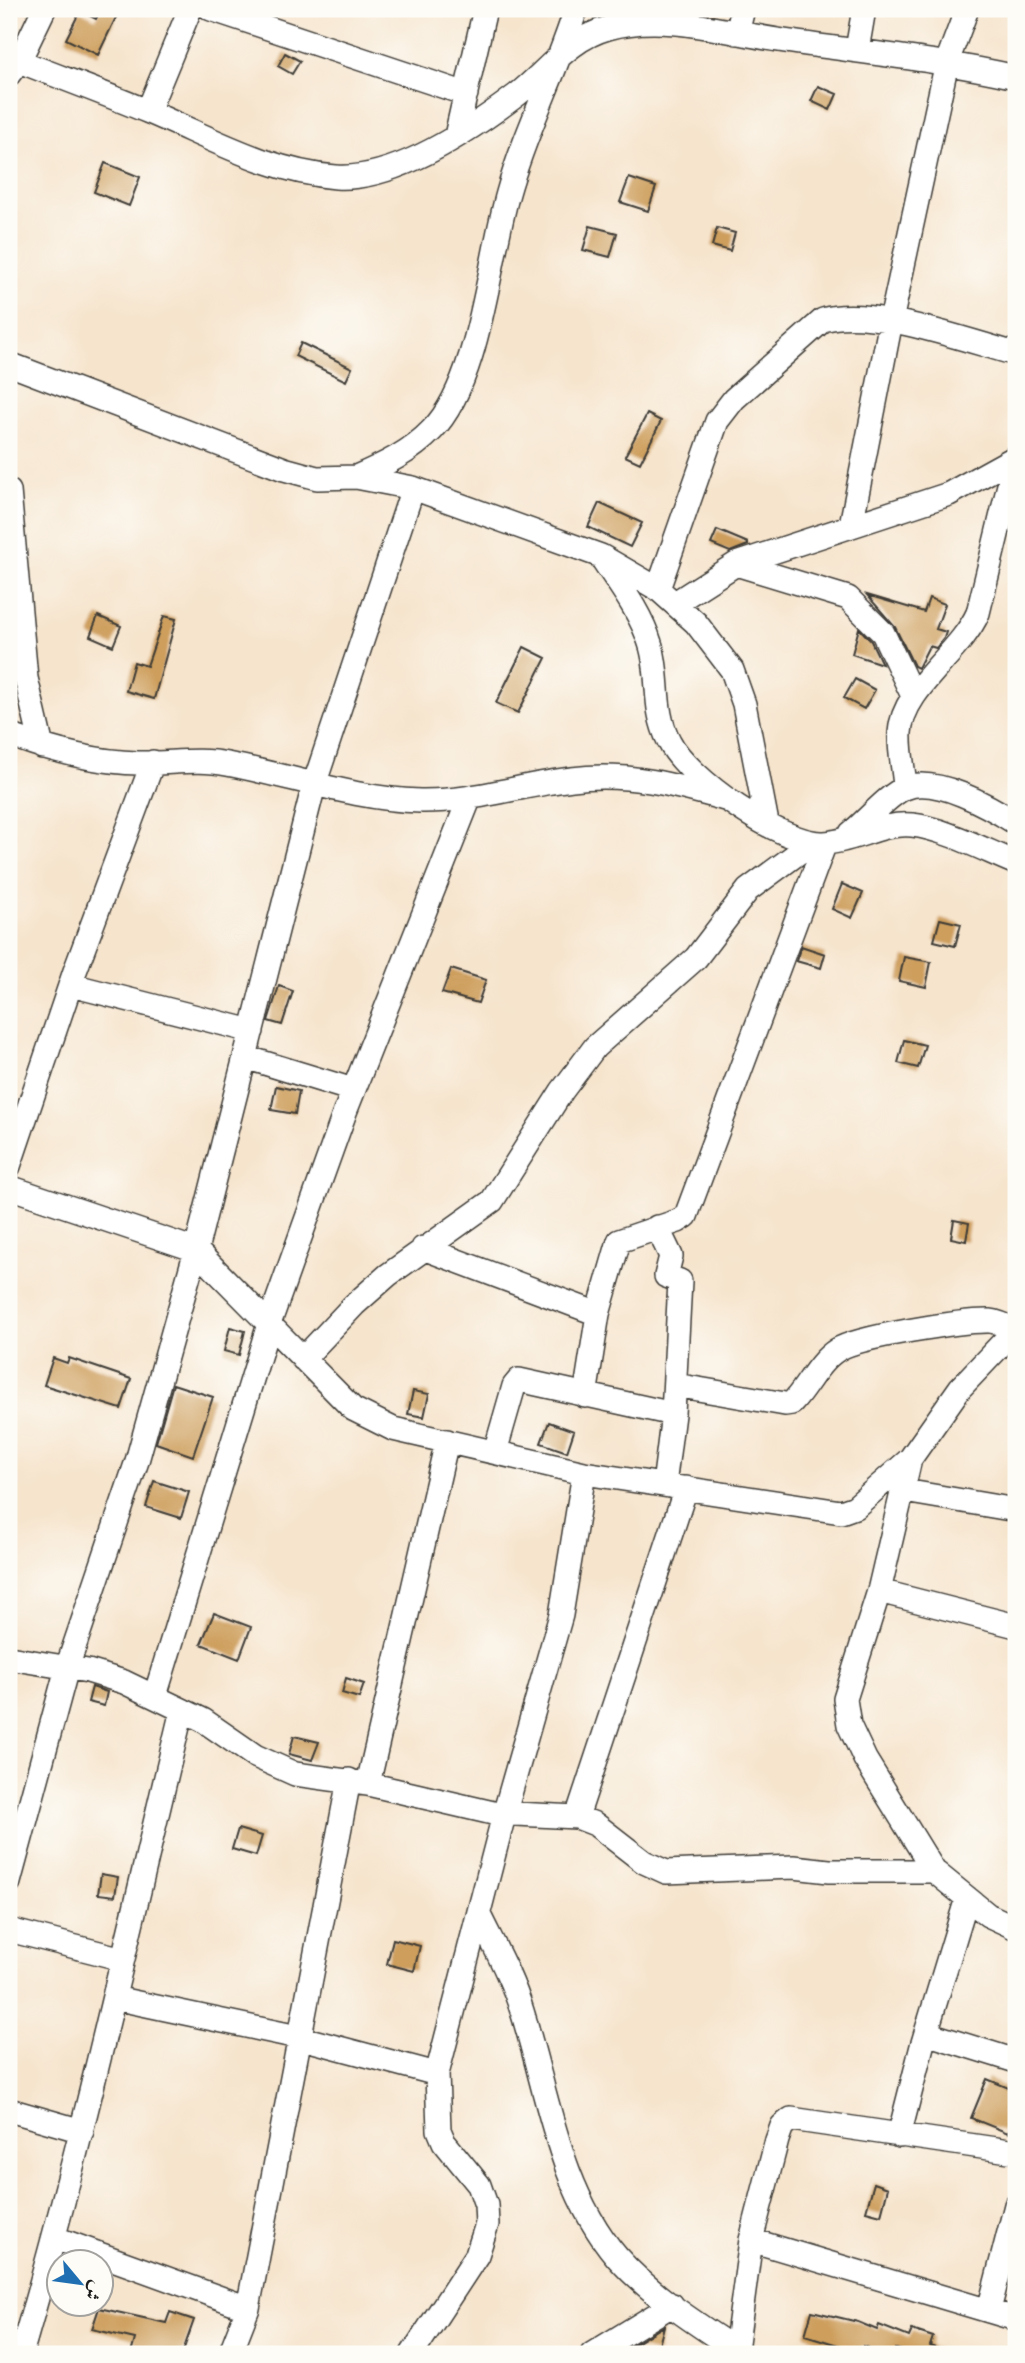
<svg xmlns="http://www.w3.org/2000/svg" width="1025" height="2363" font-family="Vollkorn,Amiri,serif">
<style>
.building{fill:#cd9e5b}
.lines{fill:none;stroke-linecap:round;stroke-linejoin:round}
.street-casing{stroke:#3d3a36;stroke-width:26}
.street{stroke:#fff;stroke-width:23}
</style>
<rect width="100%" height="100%" fill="#fdfcf7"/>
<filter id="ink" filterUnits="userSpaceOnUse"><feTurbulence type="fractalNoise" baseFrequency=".0143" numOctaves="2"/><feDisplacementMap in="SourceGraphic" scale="14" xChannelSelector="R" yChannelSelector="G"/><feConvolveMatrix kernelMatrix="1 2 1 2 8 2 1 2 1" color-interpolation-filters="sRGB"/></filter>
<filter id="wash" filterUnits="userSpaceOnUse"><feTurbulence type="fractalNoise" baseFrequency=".00686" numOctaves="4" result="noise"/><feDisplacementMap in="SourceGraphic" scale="28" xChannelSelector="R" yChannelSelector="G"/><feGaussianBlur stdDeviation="1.57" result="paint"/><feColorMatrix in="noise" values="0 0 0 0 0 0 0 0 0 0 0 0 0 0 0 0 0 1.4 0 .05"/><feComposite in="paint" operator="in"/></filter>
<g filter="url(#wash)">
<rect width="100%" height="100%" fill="#f6e4cc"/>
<g id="blocks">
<path class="building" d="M101,9h19l-22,46 -32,-16 14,-28 16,8z
M285,53l15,8 -8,13 -14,-8z
M818,86l19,8 -7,16 -19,-9z
M105,163l35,14 -11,29 -35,-14z
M629,178l27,9 -8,24 -28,-9z
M590,226l27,7 -7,24 -27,-7z
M717,228l18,5 -5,18 -18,-5z
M301,343l51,25 -6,13 -51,-25z
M647,414l14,7 -21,42 -15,-7z
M599,503l43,20 -12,24 -42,-20z
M717,530l31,13v2l-18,7 -19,-8z
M867,595l57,17 5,-14 16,6 -9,25 10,3 -2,6 -8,10 -7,-2 -11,22 -4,-2 -19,-39z
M98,616l23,10 -8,20 -23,-10z
M164,616l12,3 -22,80 -28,-8 8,-29 13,4z
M859,628l12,13 11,23 -30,-10z
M524,647l22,11 -28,55 -22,-10z
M855,679l20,11 -11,19 -20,-11z
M842,884l21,9 -11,25 -20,-9z
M940,919l21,5 -6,22 -21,-5z
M801,946l24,8 -4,14 -25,-7z
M904,957l27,5 -5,25 -27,-6z
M451,969l35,11 -8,23 -36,-10z
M279,986l14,5 -11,34 -14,-4z
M904,1040l21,5 -7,23 -20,-5z
M276,1086l23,5 -4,23 -24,-4z
M954,1220l15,3 -3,18 -15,-3z
M230,1327l15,4 -6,24 -15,-4z
M53,1358l14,5 2,-5 62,21 -10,30 -77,-24z
M173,1384l40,13 -20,59 -37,-13z
M413,1391l16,3 -5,23 -16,-3z
M549,1422l25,9 -7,21 -26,-9z
M154,1481l35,11 -8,26 -35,-11z
M214,1613l37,14 -12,32 -38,-15z
M346,1678l18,6 -5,14 -17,-5z
M92,1687l15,5 -3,14 -16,-4z
M294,1736l25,6 -7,18 -23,-6z
M238,1829l24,7 -6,20 -24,-7z
M101,1874l17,3 -3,19 -17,-2z
M393,1939l27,7 -6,25 -27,-7z
M987,2079l29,12 -5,20 5,2 -8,20 -37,-15z
M874,2183l14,5 -7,27 -15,-4z
M99,2308l67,15 4,-11 24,8 -12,34h-51l4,-15 -43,-10z
M812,2311l46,11 19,8 2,-5 30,12 3,-7 21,7 -3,9 18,7 -35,1 -17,-5 -2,5h-11l-20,-8 -2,6 -56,-17z
M664,2326l-7,27 -26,-7z"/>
</g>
</g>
<g filter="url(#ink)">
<use href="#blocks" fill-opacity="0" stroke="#3d3a36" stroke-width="2"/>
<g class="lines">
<g class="street-casing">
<path id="street" d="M211,9l255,85
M737,33l6,-24
M857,50l7,-41
M19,61c43,17 87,33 130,51 60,25 120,60 187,65 60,4 136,-48 182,-83 30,-24 51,-55 90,-66 53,-16 117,4 170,12 80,12 159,19 238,37
M9,74l10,-13 25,-52
M148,111l42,-102
M456,136l29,-127
M9,364l275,105 33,9 39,-1 57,11 188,68 57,33 38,34 36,47 12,34 23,119
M356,477c28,-12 55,-25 76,-47 48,-49 57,-171 76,-237 17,-62 49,-122 68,-184
M9,491l17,187 16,69
M851,525l40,-204 56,-259 20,-53
M603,560c17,26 38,53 47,83 11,32 2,66 19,98 18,37 113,104 155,102 29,-1 58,-21 88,-18 31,3 74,26 104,38
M736,564l112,34 35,35 30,63
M658,589l59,-168 17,-22 89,-79c46,-15 145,21 193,34
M675,603l61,-39 213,-70 67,-37
M9,735c41,15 84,27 129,28 30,1 59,-5 89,1 65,12 127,35 193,37 52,1 101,-16 152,-22 55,-7 104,6 156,21
M905,787c-1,-17 -6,-36 -5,-54 2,-44 60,-79 78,-120l38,-157
M851,833c14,-11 38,-39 54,-45 30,-13 86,19 111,35
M71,985l181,46
M245,1057l108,33
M9,1166l66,-195 78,-209
M9,1187l187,63 157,159 40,20 191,44 257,39 14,-5 55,-48 50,-71 56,-59
M657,1227l14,29 -5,20 14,5 -7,133 -9,71
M423,1248l175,66
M303,1359l51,-54 34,-30 104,-74 70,-110 33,-44 101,-89 52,-68 65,-48
M675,1385l110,19 7,-1c15,-16 26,-41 45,-53 19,-13 128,-30 153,-29 9,1 17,5 25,9
M585,1396l13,-82 21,-73 59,-20 8,-5 139,-373
M495,1452l19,-66 5,-6 154,34
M910,1459l-31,132 -34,108 4,26 16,34 69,112
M904,1491l112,19
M879,1591l137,35
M9,1658l79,13 36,11 79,38 52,36 40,18 73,10 125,29 84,4 18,7 49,38 22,10 128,-5 35,4h105l54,44 28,13
M155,1696l114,-372 76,-212 125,-315
M368,1784l79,-343
M577,1817l109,-329
M9,1882l58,-214 70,-207 59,-211 118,-465 99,-297
M479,1915c15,31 33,63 43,96 26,83 37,178 95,246 34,39 82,68 125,97
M9,1930l114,29
M114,1998l184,39 139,37
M926,2033l90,28
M9,2110l73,21
M899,2136l23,-90 45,-148
M55,2238l193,70
M751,2240l265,79
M989,2310l27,-105
M736,2350l15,-110 26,-100 5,-14 9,-7 225,33
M21,2354c62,-212 109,-429 161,-644
M230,2354l18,-46 101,-528
M412,2354l65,-99 10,-31 -1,-19 -7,-20 -35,-43 -5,-12 -2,-56 67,-259 57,-200 23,-142
M592,2354l80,-49"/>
</g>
<use href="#street" class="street"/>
</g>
</g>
<rect width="1025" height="2363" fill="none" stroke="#fdfcf7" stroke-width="35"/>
<g transform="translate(80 2283) rotate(119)"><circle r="33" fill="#fdfcf7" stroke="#a3a29f" stroke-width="2"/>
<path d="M0-5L12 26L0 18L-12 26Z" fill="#1f6fb2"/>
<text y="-10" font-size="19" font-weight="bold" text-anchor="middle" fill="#1c1c1c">ش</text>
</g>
</svg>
